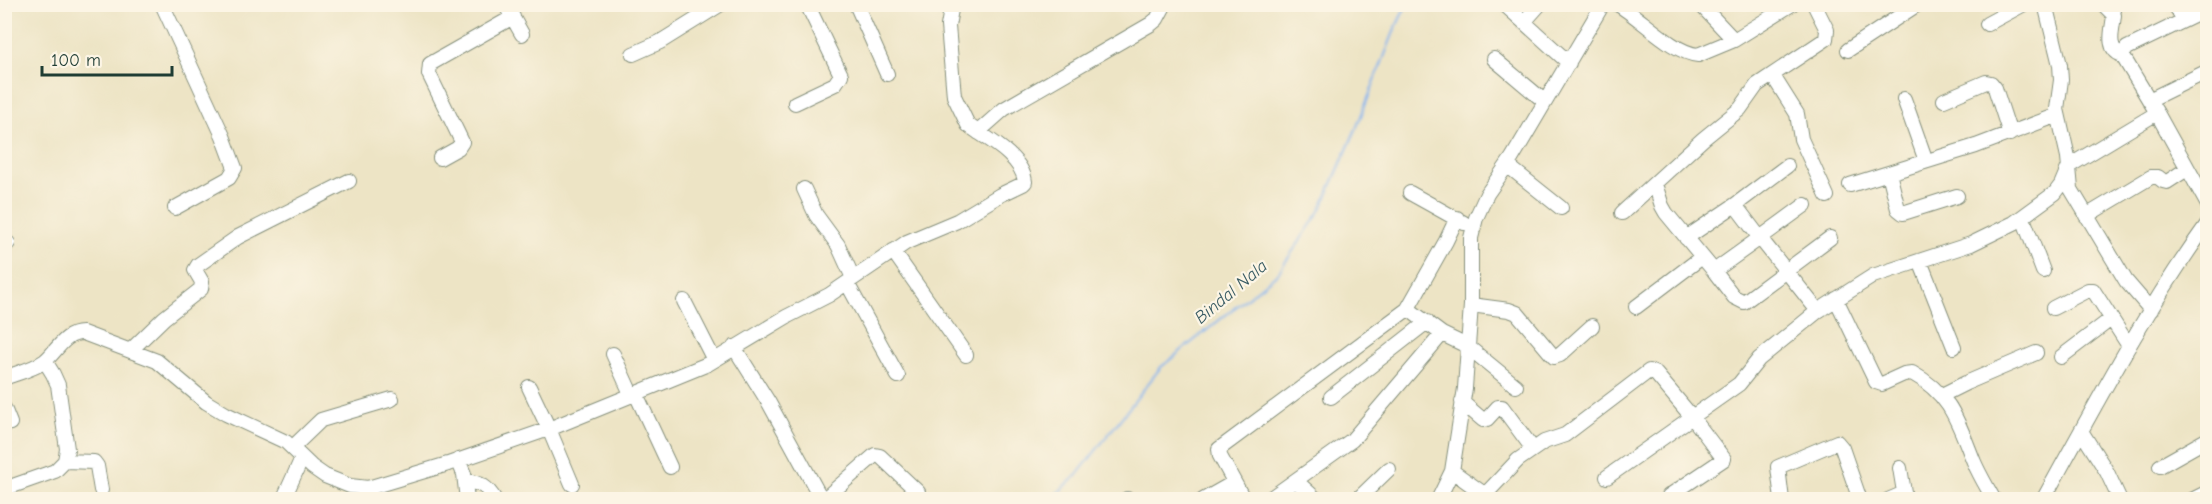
<svg xmlns="http://www.w3.org/2000/svg" width="2212" height="504" font-family="'Comic Neue',sans-serif">
<style>
.lines{fill:none;stroke-linecap:round;stroke-linejoin:round}
.stream{stroke:#85b4ef;stroke-width:2}
.minor-casing{stroke:#86907c;stroke-width:16}
.minor{stroke:#fff;stroke-width:14}
.labels{text-anchor:middle;dominant-baseline:central;stroke-width:4.5;stroke-linejoin:round;paint-order:stroke}
.water-label{font-size:18px;font-style:italic;fill:#385b63;stroke:#fcf5e5}
</style>
<rect width="100%" height="100%" fill="#fcf5e5"/>
<filter id="ink" filterUnits="userSpaceOnUse"><feTurbulence type="fractalNoise" baseFrequency=".0167" numOctaves="2"/><feDisplacementMap in="SourceGraphic" scale="12" xChannelSelector="R" yChannelSelector="G"/><feConvolveMatrix kernelMatrix="1 2 1 2 8 2 1 2 1" color-interpolation-filters="sRGB"/></filter>
<filter id="wash" filterUnits="userSpaceOnUse"><feTurbulence type="fractalNoise" baseFrequency=".008" numOctaves="4" result="noise"/><feDisplacementMap in="SourceGraphic" scale="24" xChannelSelector="R" yChannelSelector="G"/><feGaussianBlur stdDeviation="1.35" result="paint"/><feColorMatrix in="noise" values="0 0 0 0 0 0 0 0 0 0 0 0 0 0 0 0 0 1.4 0 .05"/><feComposite in="paint" operator="in"/></filter>
<g filter="url(#wash)">
<rect width="100%" height="100%" fill="#ede4c5"/>
<g class="lines">
<path class="stream" d="M1050,500l26,-24 85,-109 117,-94 42,-62 36,-82 39,-100 12,-25"/>
</g>
</g>
<g filter="url(#ink)">
<g class="lines">
<g class="minor-casing">
<path id="minor" d="M162,4l61,132 12,32 -6,10 -54,30
M505,4l17,30
M856,4l31,70
M952,4l-4,22 6,70 14,29 10,7 26,-23 147,-85 6,-5 8,-15
M1504,4l65,59
M1617,4c23,13 56,49 81,51l36,-15 58,-36
M1700,4l34,36
M2045,4l15,61 1,15 -4,29 11,48 3,32 55,92 25,29
M2103,4l11,11c-1,14 -9,34 8,40
M2174,4l10,15
M2208,9l-81,39 -5,7 35,58 51,92
M1524,22l16,-18
M1987,24l37,-20
M1848,50l70,-46
M633,54l27,-12 61,-38
M1494,59l50,42
M1773,76l24,38 4,25 26,57
M1904,99l22,62
M1944,100l42,-18 5,1 4,5 15,46
M2149,100l59,-29
M795,103l40,-19 6,-9 -34,-71
M440,158l18,-10 4,-6 -33,-68 1,-10 83,-47
M1507,165l54,43
M1889,173l9,36 5,4 54,-17
M1655,184l7,22 4,7 48,58 46,-33 -25,-33 52,-39
M1850,185l126,-39 82,-31
M804,189l12,26 22,30 15,33
M1410,193l54,30
M1805,205l-45,33 58,73 55,-35 98,-32 43,-21 41,-30 6,-8 8,-19 88,-53
M1622,213l81,-74 37,-30 17,-24 69,-46 1,-9 -13,-26
M2086,216l65,-39h7l5,4 4,1 20,-13
M2023,218l20,53
M1686,238l49,-33
M4,245l4,-2
M893,251l73,104
M1920,261l34,86
M1714,271l20,26 10,5 86,-64
M847,283l51,93
M1836,299l40,83 6,2 22,-10 8,-1c40,22 46,50 62,89 6,14 13,25 20,38
M684,301l30,59
M1471,305l38,5 8,3 37,44 6,-2 32,-29
M1636,307l66,-50
M2053,308l35,-18h5l36,56
M1407,310l39,-69 11,-23
M734,347l35,56 53,97
M131,350l33,-32 37,-29 1,-7 -7,-12 3,-5 40,-28 111,-56
M613,354l19,42
M2061,357l50,-38
M4,378c13,-5 30,-9 41,-17 12,-10 20,-29 38,-28l74,28 49,41 20,12 60,28 26,25 13,9 25,10 18,2 80,-24 101,-35 159,-65 78,-47 43,-22 78,-53 50,-21 43,-26 23,-11 2,-2c-2,-22 -30,-39 -47,-50
M529,387l20,42 23,55
M636,394l34,73
M1942,395l24,-12 70,-30
M1331,397l96,-75
M1462,402l21,18 4,-1 11,-12h4l31,42
M4,408l6,15
M2081,431l26,41 13,28
M293,447l28,-27 71,-21
M458,460l6,14 3,26
M65,461l29,1 3,4 4,24
M2160,466l48,-27
M1452,471l32,23
M1607,477l132,-93 20,-25 59,-48
M465,481c16,2 22,5 30,19
M1296,481l21,19
M4,489l51,-18 10,-10 2,-12 -9,-64 -5,-11 -8,-13
M1127,499v1
M283,500l19,-42
M823,500l52,-45 5,1 38,36 -3,8
M1203,500l30,-17
M1244,500l-24,-44 -1,-7 186,-138h6l31,23 25,12 49,40
M1268,500l84,-60 90,-106
M1357,500l32,-31
M1438,500l14,-29 13,-83 6,-83v-67l5,-20 11,-24 25,-36 91,-154
M1480,500l38,-40 26,-18 21,-7 84,-64 7,3 36,43 32,42 -55,37 -2,4
M1782,500l-4,-33 59,-25 5,6 18,52
M1888,500l14,-6 2,-2 -4,-24
M2043,500c52,-94 102,-190 165,-277
M2192,500l16,-8"/>
</g>
<use href="#minor" class="minor"/>
</g>
</g>
<g class="labels">
<g class="water-label">
<text transform="translate(1231 292) rotate(-40)">Bindal Nala</text>
</g>
</g>
<rect width="2212" height="504" fill="none" stroke="#fcf5e5" stroke-width="24"/>
<path d="M42 66v9h130v-9" fill="none" stroke="#1f3d34" stroke-width="3"/>
<text x="51" y="66" font-size="18" fill="#1f3d34" stroke="#fcf5e5" stroke-width="4.5" paint-order="stroke">100 m</text>
</svg>
